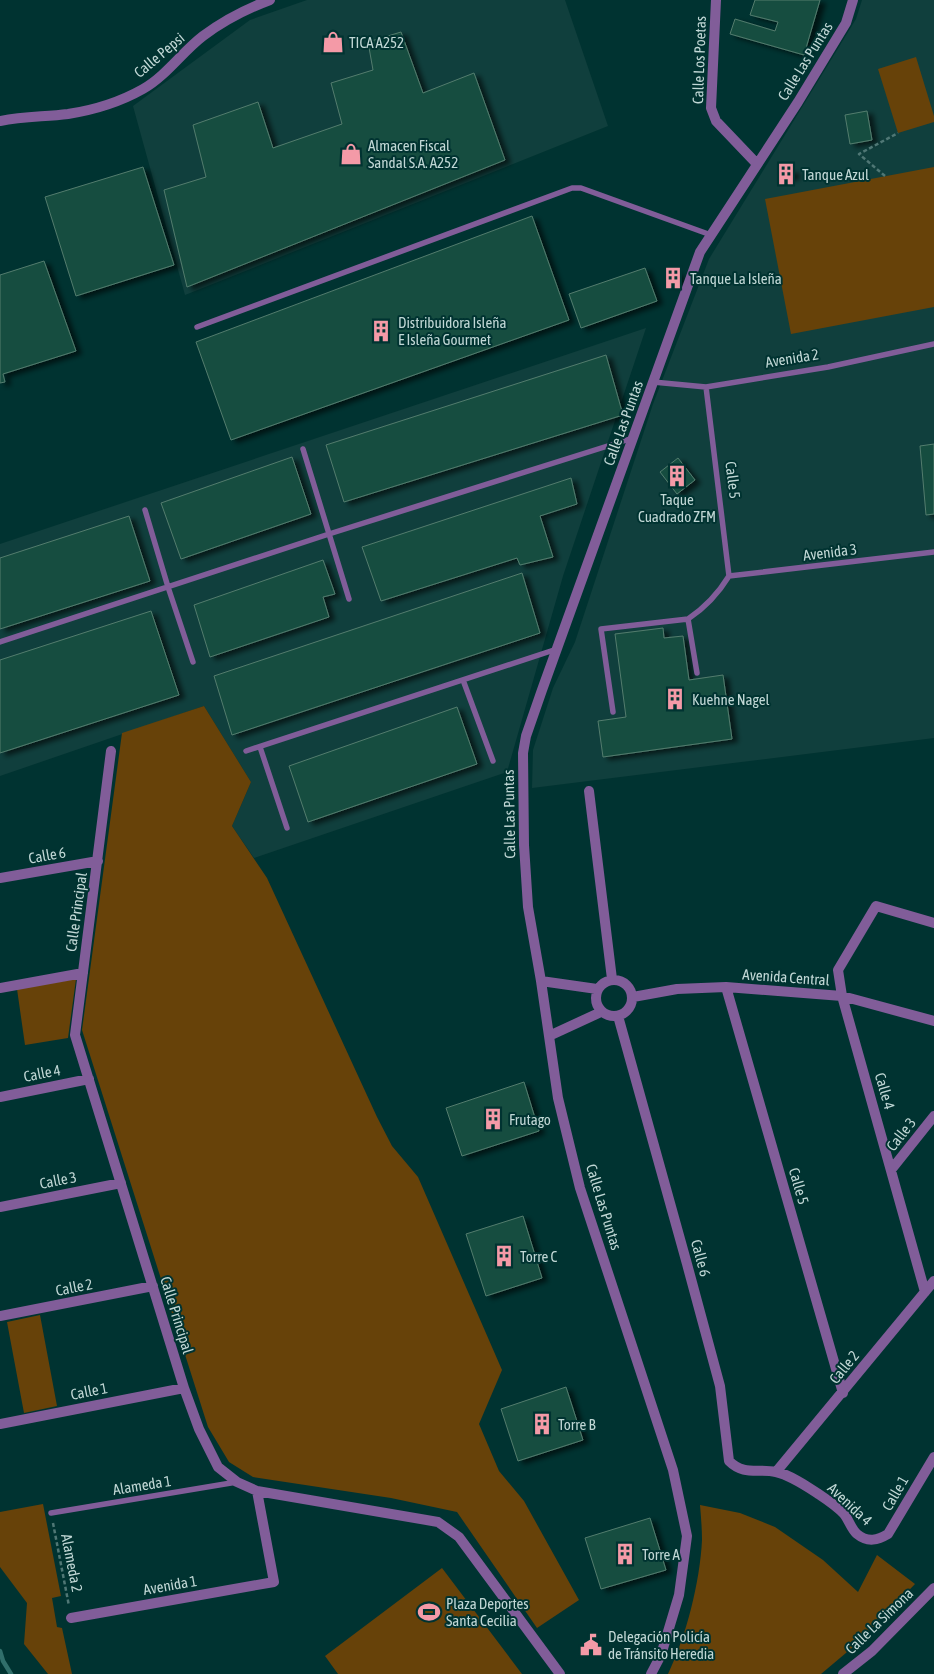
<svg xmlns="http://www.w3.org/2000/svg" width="934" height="1674" font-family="'Asap Condensed',sans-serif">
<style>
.built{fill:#103f3d}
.green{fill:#674209}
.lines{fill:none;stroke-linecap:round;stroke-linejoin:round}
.stream{stroke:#316f6b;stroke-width:4.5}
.building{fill:#174e3f;stroke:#537c6e;filter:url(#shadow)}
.path{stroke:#4f7775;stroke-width:2.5;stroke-dasharray:4 2.5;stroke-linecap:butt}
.lane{stroke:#815d99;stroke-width:5.5}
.street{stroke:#815d99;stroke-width:10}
.labels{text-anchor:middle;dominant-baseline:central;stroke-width:4;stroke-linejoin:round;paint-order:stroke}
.poi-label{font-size:15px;fill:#c0d7d5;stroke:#003331;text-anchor:start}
.street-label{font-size:15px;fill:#c0d7d5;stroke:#003331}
</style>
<defs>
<filter id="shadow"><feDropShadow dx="5.5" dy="3" stdDeviation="2.5" flood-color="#0009"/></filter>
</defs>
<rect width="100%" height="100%" fill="#003331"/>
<path class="built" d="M307,0h258l43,126 -423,169 -52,-189 117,-86z
M862,0h72v738l-402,50 1,-38 20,-62 22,-46 78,-238 56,-145 147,-240z
M646,328l-83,248 -56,196 -253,86 -22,-32 19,-44 -47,-76 -204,70v-232z"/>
<path class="green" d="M916,57l18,59v6l-36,11 -20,-64z
M934,167v140l-143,27 -26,-135z
M204,706l47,76 -19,44 35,52 110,239 15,29 26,31 84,193 -23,54 20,47 25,30 55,99 -42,28 -80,-116 -66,-14 -138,-21 -24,-15 -21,-35 -126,-397 40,-297z
M76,979l-8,59 -43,7 -8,-56z
M40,1315l17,91 -33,7 -17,-91z
M43,1504l18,92 -9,2 5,29 5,1 10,46h-24l-24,-30 3,-41 -27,-36v-55z
M700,1505l40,8 35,14 48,33 35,32 19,-37 38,29 -56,58 -38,32h-153c18,-37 32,-92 34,-134 0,-11 -1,-23 -2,-35z
M442,1568l80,106h-184l-13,-18z"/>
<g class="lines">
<path class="stream" d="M0,1651l3,10 8,13"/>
</g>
<path class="building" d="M755,0h65l-16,55 -74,-21 5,-15 40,12 3,-9 -28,-7z
M401,32l22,61 51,-20 31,87 -318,127 -23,-97 42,-13 -13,-52 65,-23 15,46 69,-24 -11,-41 42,-13 -5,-28z
M867,111l5,29 -22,4 -5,-29z
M143,167l31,98 -98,31 -31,-99z
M793,170l1,6 -14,3 -1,-7z
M532,216l37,104 -338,120 -35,-98z
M44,261l32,90 -73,23 2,8 -5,1v-108z
M645,268l12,33 -76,27 -12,-34z
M667 278a6 6 0 1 1 12 0a6 6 0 1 1-12 0Z
M606,355l17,60 -279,87 -18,-57z
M934,444v70l-8,1 -6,-69z
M292,457l19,57 -130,45 -20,-56z
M678,458l17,22 -18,14 -17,-22z
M571,478l6,26 -37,12 13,41 -33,8 -3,-7 -136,43 -19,-54z
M129,516l21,65 -150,48v-71z
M323,560l12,34 -12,3 6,20 -119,40 -16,-52z
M522,573l18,60 -308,102 -18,-59z
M151,611l28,84 -179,58v-93z
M663,628l1,10 19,-2 6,44 34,-5 9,64 -129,18 -5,-36 28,-4 -11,-83z
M457,707l20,57 -169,58 -19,-56z
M524,1082l15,49 -77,25 -16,-48z
M523,1216l19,62 -56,18 -20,-62z
M566,1387l17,53 -65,21 -17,-52z
M650,1518l16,52 -65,19 -16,-51z"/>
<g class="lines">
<path class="path" d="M885,176l-26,-22 39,-21
M53,1523l16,83"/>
<path class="lane" d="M197,327l375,-139h9l130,47
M653,382l53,5 122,-20 106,-23
M706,387l23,189
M303,449l46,150
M145,510l23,77 25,75
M729,576l205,-24
M0,642l329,-108 304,-96
M697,673l-9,-54c18,-12 30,-25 41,-43
M463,680l30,81
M613,712l-12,-83 87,-10
M260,747l27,81
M246,751l311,-102
M51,1513l186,-31"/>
<path class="street" d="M716,0l-5,108 5,13 41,43
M0,121c24,-5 45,-4 68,-7 26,-4 52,-12 75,-25 23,-13 39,-37 60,-53 20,-15 43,-27 67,-36
M111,751l-36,284 109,353 15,41 19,38 19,15 20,9 181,31 21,15 101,137
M589,791l23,188
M0,878l98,-17
M596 998a18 18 0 1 1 36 0a18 18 0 1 1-36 0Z
M541,981l56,8
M726,987l117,406
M0,988l83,-15
M633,997l44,-8 49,-2 116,9 92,25
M618,1016l69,248 33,122 9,75c15,15 29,7 47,11 14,3 29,13 41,21 9,6 20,13 27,21 5,6 7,15 13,20 11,9 21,6 31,0l46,-77
M549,1036l52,-24
M0,1097l89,-18
M891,1170l43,-54
M0,1207l121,-24
M925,1292l-83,-296 -4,-26 38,-64 58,17
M0,1316l153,-30
M0,1424l184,-36
M776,1472l158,-191
M71,1618l203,-36 -17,-91
M651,1674l10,-19 18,-60 8,-59 -14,-66 -93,-282 -22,-90 -17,-117 -13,-74 -4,-62 -1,-92 3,-17 16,-46 158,-438 98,-150 48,-79 7,-23
M843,1674l29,-23 62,-63"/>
</g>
<defs>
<g id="shop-bare" transform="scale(1.725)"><path d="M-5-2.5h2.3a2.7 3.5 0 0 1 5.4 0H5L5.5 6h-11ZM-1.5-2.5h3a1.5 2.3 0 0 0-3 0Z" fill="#f49aa7" stroke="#003331" stroke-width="2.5" paint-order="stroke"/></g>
<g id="building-bare" transform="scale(1.725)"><path d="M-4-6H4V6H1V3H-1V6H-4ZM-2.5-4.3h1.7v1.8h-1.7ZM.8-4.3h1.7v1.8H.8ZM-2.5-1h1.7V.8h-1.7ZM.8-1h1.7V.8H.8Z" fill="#f49aa7" stroke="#003331" stroke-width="2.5" paint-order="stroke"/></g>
<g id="stadium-bare" transform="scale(1.725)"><path d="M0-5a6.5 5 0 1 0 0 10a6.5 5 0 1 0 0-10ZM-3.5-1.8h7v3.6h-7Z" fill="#f49aa7" stroke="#003331" stroke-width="2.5" paint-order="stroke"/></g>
<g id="civic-bare" transform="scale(1.725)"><path d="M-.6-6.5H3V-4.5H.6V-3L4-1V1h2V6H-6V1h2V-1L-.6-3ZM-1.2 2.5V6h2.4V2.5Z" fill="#f49aa7" stroke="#003331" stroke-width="2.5" paint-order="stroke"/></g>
</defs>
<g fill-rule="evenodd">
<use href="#shop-bare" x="333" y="42"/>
<use href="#shop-bare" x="351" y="154"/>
<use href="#building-bare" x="786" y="174"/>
<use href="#building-bare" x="673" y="278"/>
<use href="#building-bare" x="381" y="331"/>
<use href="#building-bare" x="677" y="476"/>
<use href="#building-bare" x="675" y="699"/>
<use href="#building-bare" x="493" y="1119"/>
<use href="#building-bare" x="504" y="1256"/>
<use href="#building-bare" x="542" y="1424"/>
<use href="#building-bare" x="625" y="1554"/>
<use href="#stadium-bare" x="429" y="1612"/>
<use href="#civic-bare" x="591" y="1645"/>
</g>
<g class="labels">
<g class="poi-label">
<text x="349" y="42">TICA A252</text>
<text x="368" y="145">Almacen Fiscal<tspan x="368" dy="17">Sandal S.A. A252</tspan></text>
<text x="802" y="174">Tanque Azul</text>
<text x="690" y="278">Tanque La Isleña</text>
<text x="398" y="322">Distribuidora Isleña<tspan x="398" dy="17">E Isleña Gourmet</tspan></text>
<text x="677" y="499" text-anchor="middle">Taque<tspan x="677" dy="17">Cuadrado ZFM</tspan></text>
<text x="692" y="699">Kuehne Nagel</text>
<text x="509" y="1119">Frutago</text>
<text x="520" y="1256">Torre C</text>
<text x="558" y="1424">Torre B</text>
<text x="642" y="1554">Torre A</text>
<text x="446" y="1603">Plaza Deportes<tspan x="446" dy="17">Santa Cecilia</tspan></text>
<text x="608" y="1636">Delegación Policía<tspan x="608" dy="17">de Tránsito Heredia</tspan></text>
</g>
<g class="street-label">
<text transform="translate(159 55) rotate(-40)">Calle Pepsi</text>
<text transform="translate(699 60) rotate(-88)">Calle Los Poetas</text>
<text transform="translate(805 61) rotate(-58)">Calle Las Puntas</text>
<text transform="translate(792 358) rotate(-9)">Avenida 2</text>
<text transform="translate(623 423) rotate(-70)">Calle Las Puntas</text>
<text transform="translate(733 480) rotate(83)">Calle 5</text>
<text transform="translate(830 552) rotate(-7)">Avenida 3</text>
<text transform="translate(509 814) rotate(-91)">Calle Las Puntas</text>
<text transform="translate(47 855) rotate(-10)">Calle 6</text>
<text transform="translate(76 912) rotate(-82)">Calle Principal</text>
<text transform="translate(786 977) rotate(4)">Avenida Central</text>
<text transform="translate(42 1073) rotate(-11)">Calle 4</text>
<text transform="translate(885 1091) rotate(74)">Calle 4</text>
<text transform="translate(901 1134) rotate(-52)">Calle 3</text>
<text transform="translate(58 1180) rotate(-11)">Calle 3</text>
<text transform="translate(799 1186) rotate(74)">Calle 5</text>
<text transform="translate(604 1207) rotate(73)">Calle Las Puntas</text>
<text transform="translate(701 1258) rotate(75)">Calle 6</text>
<text transform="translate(74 1287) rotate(-11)">Calle 2</text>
<text transform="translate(177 1315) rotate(73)">Calle Principal</text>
<text transform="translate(844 1367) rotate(-51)">Calle 2</text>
<text transform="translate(89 1391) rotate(-11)">Calle 1</text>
<text transform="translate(142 1485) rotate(-9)">Alameda 1</text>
<text transform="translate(895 1493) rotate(-60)">Calle 1</text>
<text transform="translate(850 1504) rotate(43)">Avenida 4</text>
<text transform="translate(72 1563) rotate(79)">Alameda 2</text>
<text transform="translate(170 1585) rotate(-10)">Avenida 1</text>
<text transform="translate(879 1621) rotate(-44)">Calle La Simona</text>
</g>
</g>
</svg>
